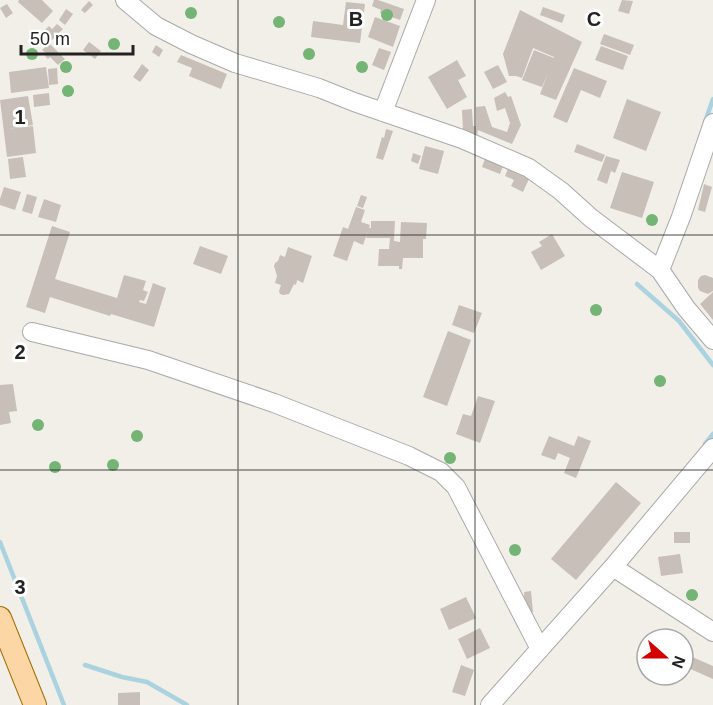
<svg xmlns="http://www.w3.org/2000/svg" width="713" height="705" font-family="Arial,sans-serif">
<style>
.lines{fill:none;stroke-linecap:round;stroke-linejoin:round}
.stream{stroke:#aad3df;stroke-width:4.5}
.building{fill:#c7bfb8}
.minor-casing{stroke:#a9a9a9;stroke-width:20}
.major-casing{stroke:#a06b00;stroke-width:24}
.minor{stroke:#fff;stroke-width:18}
.major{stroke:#fcd6a4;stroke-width:22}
.tree{fill:#74b475}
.grid{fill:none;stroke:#222;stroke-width:1.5;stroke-opacity:0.55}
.grid-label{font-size:20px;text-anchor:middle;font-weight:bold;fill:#222;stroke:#fff;stroke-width:6;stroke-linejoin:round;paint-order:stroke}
</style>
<rect width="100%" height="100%" fill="#f2efe9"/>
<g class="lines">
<path class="stream" d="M705,122l8,-23
M637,284l42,37 34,44
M705,444l8,-10
M0,542l64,163
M85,665l37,12 25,5 40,23"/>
</g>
<path class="building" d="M19,0h23l11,11 -11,12 -24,-21z
M374,0h4l26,9 -4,11 -20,-7 1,-3 -9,-4z
M622,0l11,1 -4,13 -11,-3z
M89,1l4,4 -8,8 -4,-3z
M346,2l19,2 -5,39 -49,-6 2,-16 30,4z
M7,4l6,9 -7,5 -6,-10z
M543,7l22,8 -3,8 -22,-8z
M66,9l7,5 -8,11 -6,-5z
M520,10l62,32 -26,58 -16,-6 8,-21 -6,14 -20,-7 12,-30 20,8v-1l-21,-9 -11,30 -6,-2h-7l-6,-22z
M375,17l25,9 -7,21 -25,-10z
M57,24l6,5 -11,11 -9,-8 6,-6 3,3z
M604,34l30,11 -4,10 -30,-11z
M89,42l12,9 -6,8 -12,-9z
M49,43l16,16 -7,6 -8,-8 -2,2 -3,-3 2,-2 -5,-4z
M156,45l7,5 -4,7 -7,-5z
M601,46l27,10 -5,14 -28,-10z
M379,48l12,4 -7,18 -12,-5z
M181,55l46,19 -6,15 -32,-13 3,-8 -15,-6z
M457,60l9,16 -8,4 9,17 -20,12 -19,-32z
M142,64l7,6 -9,12 -7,-5z
M498,65l9,17 -14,7 -9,-17z
M46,67l3,21 -38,5 -2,-21z
M57,68l1,16 -9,1 -1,-16z
M574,68l33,13 -7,17 -19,-8 -14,33 -14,-6z
M505,92l3,5 3,-1 10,29 -9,19 -34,-14 -1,6 -14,-5 -1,-21 10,-1 1,17h3v-19l9,-1 7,21 15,5 3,-9 -5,-15 -8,3 -3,-13z
M49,93l1,12 -16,2 -1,-12z
M28,96l5,29 -26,4 26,-3 3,27 -29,4 -7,-57z
M627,99l34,13 -15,39 -33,-13z
M386,129l7,2 -10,29 -7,-2 6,-21 2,1z
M577,144l28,11 -3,7 -28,-10z
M425,146l19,5 -6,23 -19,-5z
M413,153l8,3 -3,8 -7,-3z
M606,156l14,4 -5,13 -4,-2 -4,13 -10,-4z
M23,157l3,20 -16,2 -2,-20z
M485,159l18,7 -3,8 -18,-7z
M508,169l21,10 -6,13 -12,-6 3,-6 -9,-4z
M622,172l32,10 -12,36 -32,-10z
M704,184l8,3 -7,25 -7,-2z
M4,187l17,5 -6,18 -15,-5v-6z
M27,194l10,3 -5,17 -10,-3z
M361,195l6,2 -4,11 -6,-2z
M44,199l17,6 -5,17 -18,-5z
M356,207l9,3 -4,12 9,3 -1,3h2v-7h24l-1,20 6,1 1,-20 26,1 -1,16h-3v19h-20l-1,11h-3v-3h-21l1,-17h10l1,-11h-24l2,-7 -5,14 -9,-4 -7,20 -14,-5 10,-29 5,2z
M52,226l18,6 -15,47 62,19 7,-23 22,6 -3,9 5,2 -4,9 -4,-1 -1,2 7,2 7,-21 13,5 -12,39 -43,-13 -1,2 -60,-19 -5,16 -19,-6z
M552,234l13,22 -24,14 -10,-18 11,-6 -3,-4z
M200,246l28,10 -7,18 -28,-10z
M288,247l24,9 -9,27 -6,-3 -1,5 -2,-1 -5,10 -6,1 -3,-1 -1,-3 2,-6 -6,-2 2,-7 -3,-10 1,-3 3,-2 2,-6 5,2z
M705,275l8,3v13l-5,3 -8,-3 -2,-3v-8l3,-4z
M713,292v28l-13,-16z
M459,305l23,8 -8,20 -22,-8z
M448,331l23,9 -24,66 -24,-9z
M13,384l4,27 -8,1 2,11 -11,2v-40z
M478,396l17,5 -15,42 -24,-9 7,-20 8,2z
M549,436l25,10 4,-10 13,5 -15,37 -12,-5 6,-15 -12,-5 -3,7 -14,-5z
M616,482l25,21 -65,77 -25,-21z
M674,532h16v11h-16z
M680,554l3,19 -22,3 -3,-19z
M531,591l2,21h-8l-1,-20z
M466,597l10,21 -27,12 -9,-21z
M480,628l10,20 -23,11 -9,-20z
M690,656l23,10v13l-27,-12z
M461,665l13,5 -9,26 -13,-4z
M140,692v13h-22v-12z"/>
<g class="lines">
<g class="minor-casing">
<path id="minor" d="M125,0l31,26 35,18 44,19 84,25 35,14 108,37 67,29 32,23 30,27 69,52 26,38 27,32
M383,112l43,-112
M660,270l21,-53 32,-94
M32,332l116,28 126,43 135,53 32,16 15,15 84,162
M613,567l100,65
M490,705l123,-138 100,-119"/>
</g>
<g class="major-casing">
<path id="major" d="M0,618l35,87"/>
</g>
<use href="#minor" class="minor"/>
<use href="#major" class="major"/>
</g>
<g class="tree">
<circle cx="191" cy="13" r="6"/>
<circle cx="387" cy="15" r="6"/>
<circle cx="279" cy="22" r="6"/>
<circle cx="114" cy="44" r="6"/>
<circle cx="32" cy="54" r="6"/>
<circle cx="309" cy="54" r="6"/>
<circle cx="66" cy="67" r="6"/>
<circle cx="362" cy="67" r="6"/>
<circle cx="68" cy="91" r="6"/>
<circle cx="652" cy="220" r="6"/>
<circle cx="596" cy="310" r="6"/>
<circle cx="660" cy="381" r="6"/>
<circle cx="38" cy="425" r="6"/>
<circle cx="137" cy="436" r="6"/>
<circle cx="450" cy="458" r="6"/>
<circle cx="113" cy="465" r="6"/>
<circle cx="55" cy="467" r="6"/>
<circle cx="515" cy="550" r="6"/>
<circle cx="692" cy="595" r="6"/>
</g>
<path class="grid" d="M238,0v705M475,0v705M0,235h713M0,470h713"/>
<g class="grid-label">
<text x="356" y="26">B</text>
<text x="594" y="26">C</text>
<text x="20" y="124">1</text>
<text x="20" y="359">2</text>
<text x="20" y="594">3</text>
</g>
<g transform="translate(665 657) rotate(111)"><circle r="28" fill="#ffffff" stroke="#a7a7a7" stroke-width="1.5"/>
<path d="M0-4.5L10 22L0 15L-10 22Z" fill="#d40000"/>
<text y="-9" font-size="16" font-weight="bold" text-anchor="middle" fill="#222222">N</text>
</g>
<path d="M21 45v9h112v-9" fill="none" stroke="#222222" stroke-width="3"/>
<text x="30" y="45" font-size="18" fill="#222222" stroke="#ffffff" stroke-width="4.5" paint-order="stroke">50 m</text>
</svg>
